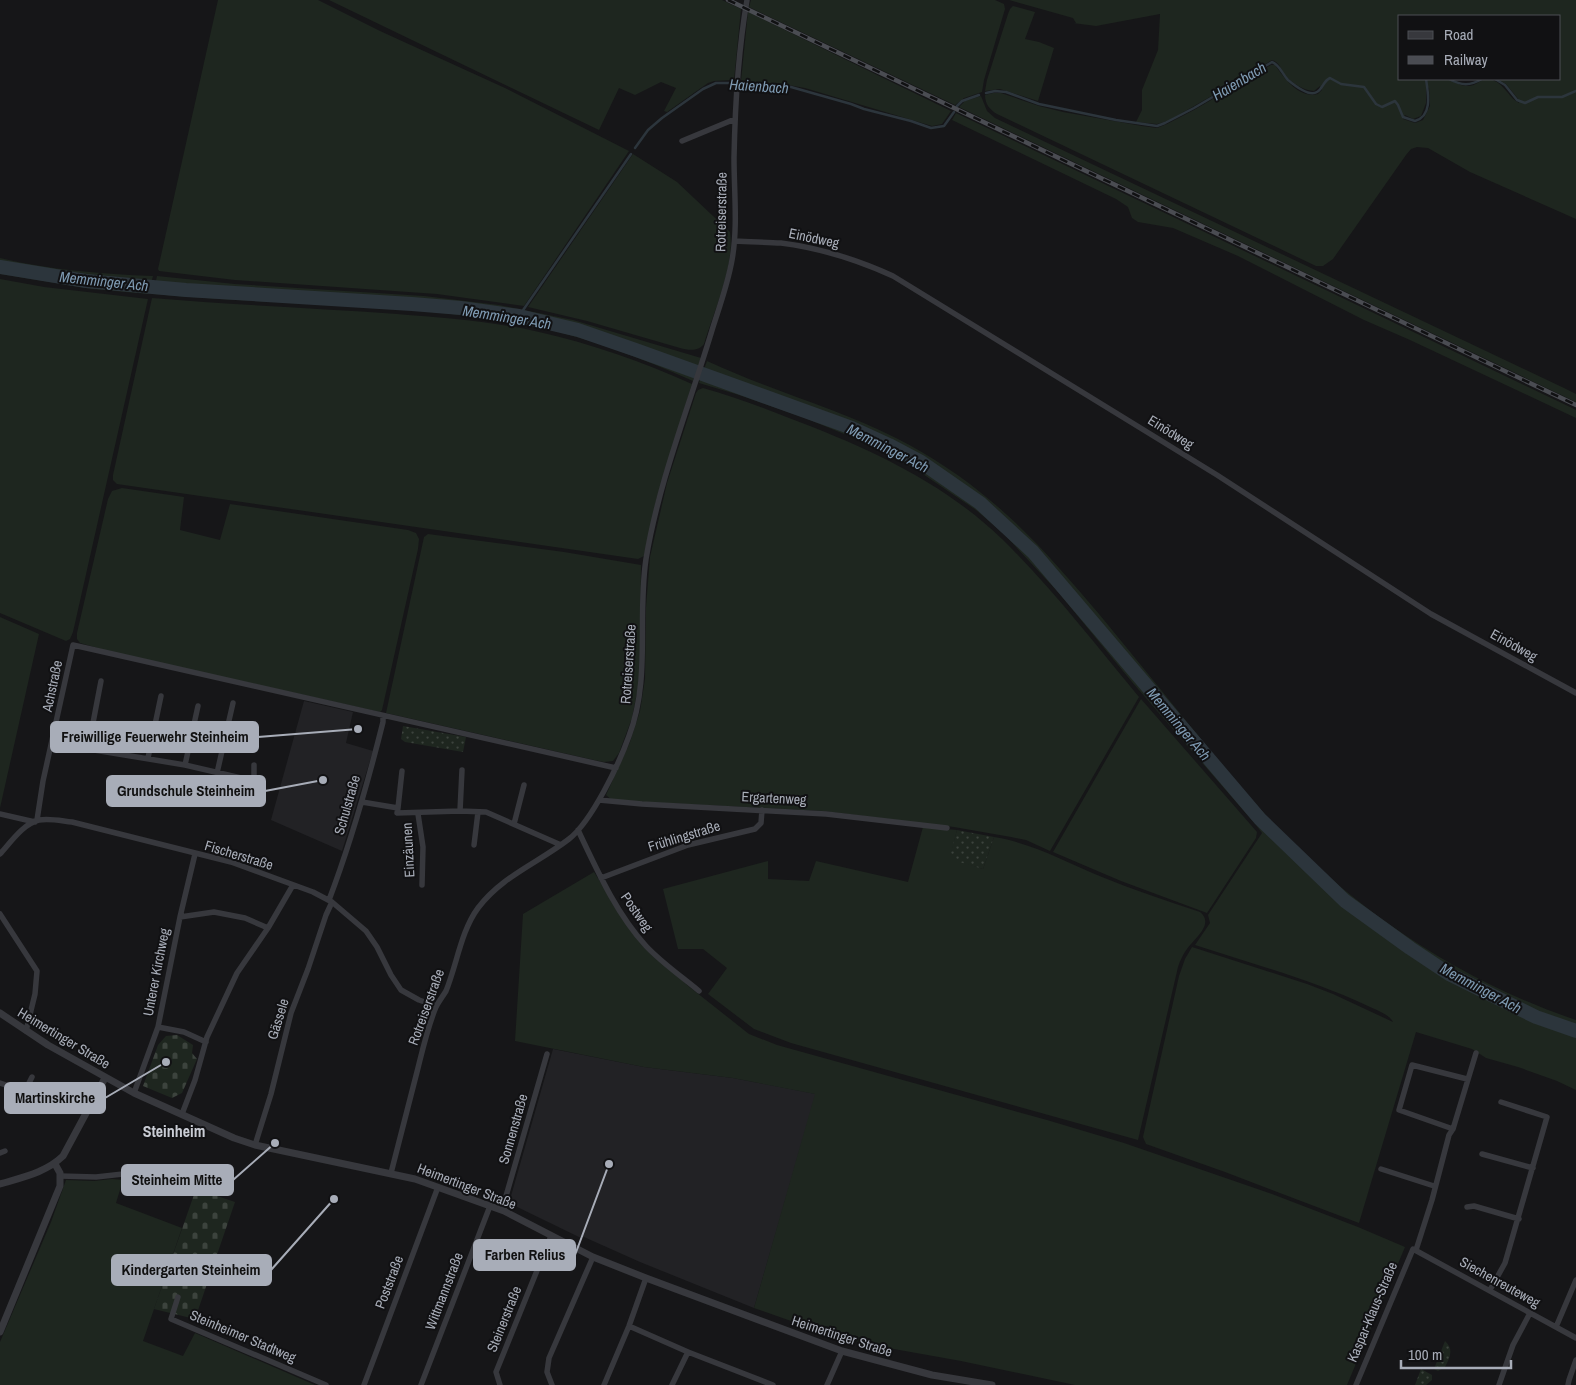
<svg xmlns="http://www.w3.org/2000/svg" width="1576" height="1385" font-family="'Archivo Narrow',sans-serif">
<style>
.built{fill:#222225}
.grass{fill:#1e261f;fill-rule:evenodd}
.cemetery{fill:url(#cemetery-stones)}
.park{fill:url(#park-dots)}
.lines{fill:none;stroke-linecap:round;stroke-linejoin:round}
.stream{stroke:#2c353c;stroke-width:2.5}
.river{stroke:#2c353c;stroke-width:14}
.minor{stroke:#37383d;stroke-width:5.5}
.tertiary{stroke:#37383d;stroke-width:7}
.rail-casing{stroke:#4a4c52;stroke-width:4.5}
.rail{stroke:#111113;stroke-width:2.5;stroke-dasharray:8;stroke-linecap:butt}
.labels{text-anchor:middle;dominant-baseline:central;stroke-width:4;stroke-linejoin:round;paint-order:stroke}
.street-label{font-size:14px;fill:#a8adb8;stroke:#111113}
.water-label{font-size:15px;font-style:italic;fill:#7f9bb3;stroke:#111113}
.quarter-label{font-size:16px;font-weight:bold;fill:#c9ccd4;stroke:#111113}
.leader{fill:none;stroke:#a8adb8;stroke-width:2}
.callout-dot{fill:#a8adb8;stroke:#111113;stroke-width:2}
.callout{fill:#a8adb8;stroke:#a8adb8;stroke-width:2}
.callout-label{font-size:15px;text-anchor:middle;font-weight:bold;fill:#111}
</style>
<defs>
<pattern id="cemetery-stones" width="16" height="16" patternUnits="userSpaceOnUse" patternTransform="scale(1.25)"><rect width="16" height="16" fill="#1e261f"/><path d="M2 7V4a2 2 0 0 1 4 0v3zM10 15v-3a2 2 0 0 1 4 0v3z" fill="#3c433d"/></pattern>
<pattern id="park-dots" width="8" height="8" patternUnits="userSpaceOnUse" patternTransform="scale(1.25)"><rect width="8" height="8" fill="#1e261f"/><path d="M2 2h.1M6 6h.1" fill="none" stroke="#3c433d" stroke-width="1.8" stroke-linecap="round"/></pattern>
</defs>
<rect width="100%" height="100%" fill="#161618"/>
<path class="built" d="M304,701l49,11 -7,31 27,8 -31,100 -71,-31z
M553,1049l91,18 89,11 83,16 -62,214 -114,-46 -56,-25h-5l-70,-34z"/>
<path class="grass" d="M218,0h100l62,31 125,57 124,63 -105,155 -87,-12 -202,-14 -76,-9 -1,-2z
M329,0h393l19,9 -7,71 -20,1 -6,2 -41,29 -3,-1 12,-23 -15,-6 -26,13 -16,-7 -20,42z
M751,0h244l9,4 1,5 -21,71 -2,12 -18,6 -9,7 -206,-98z
M1009,0h567v219l-106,-47 -42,-24 -11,-1 -6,2 -5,6 -73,104 -10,7h-7l-319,-152c-7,-4 -12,-10 -12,-19l8,-2h8l38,13 24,6 79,14 15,2 10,-4 27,-14 77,-45h4c9,13 24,34 43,29l4,-4 -2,-4 -6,5c-10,0 -23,-9 -29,-16 -4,-6 -6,-13 -13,-15l-31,19 -73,42 -11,3 -21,-2 6,-12v-20l16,-40 2,-36 -64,12 -23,-3h3l-3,-5zM1400,16h160v63h-63l9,5 13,16v3c-10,-5 -14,-18 -26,-23 -10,-5 -15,6 -25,6 -9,0 -14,-5 -21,-7 -8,-3 -37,0 -47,0zM1426,86l3,2 1,18 -7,14 -8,3 -12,-4 2,-4 8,4 8,-3 5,-13z
M1013,6l22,6 -10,27 14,3 15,6 -16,53 -38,-12 -15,2 2,-11 21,-66 2,-5z
M748,12l203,99 -9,13 -10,2 -127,-38 -22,-4 -42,-3z
M981,96l6,15 8,7 569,270 12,6v8l-617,-295 6,-6z
M956,113l614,294 6,3v8l-166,-78 -46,-20 -126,-64 -65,-28 -35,-6 -6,-4 -4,-11 -12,-8 -164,-79z
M633,154l44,28 53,50c5,34 -16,79 -26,112 -6,8 -16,6 -24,4l-93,-27 -59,-14z
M0,258c50,12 101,16 153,18l-5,18 -56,-5 -92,-15z
M157,276l78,8 189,12 75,9 74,15 128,38 -8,23c-50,-22 -102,-43 -157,-54 -125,-25 -256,-21 -383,-33z
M0,279l44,8 104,12 -75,333 -3,7 -4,2 -66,-28z
M152,298c81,7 163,10 245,16 47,4 95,7 142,18 53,12 104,30 153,52l-35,113 -13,59 -6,3 -521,-75 -4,-4v-5z
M707,361c62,29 130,47 191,78 33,17 65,38 93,62 40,33 74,73 108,113 50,60 98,122 149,181 87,102 201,182 328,225v70l-19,-9 -39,-14 -32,-9 -14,-9 -56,-17 -57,191 -134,-51 -79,-28 -3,-7 36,-161 6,-17 7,-12 115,37 26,10 60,28c-4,-8 -17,-12 -25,-16 -56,-26 -115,-42 -173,-61l15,-22 -2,-8 54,-82 -6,-8 -124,-143 -74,-90 -54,-58 -28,-24 -62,-42 -31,-18 -78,-32 -66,-23 -40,-12z
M703,388c29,8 58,19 86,30 77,29 153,63 213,121 50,49 92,104 137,158l-89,154 -24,-11 -15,-3 -57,-10 -131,-16 -179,-9 -32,-2 -6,-5 24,-53 10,-31 5,-32 1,-72 4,-50 17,-74 29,-90 2,-3z
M122,488l62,9 -4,33 40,10 10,-36 178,26 8,3 3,6 -1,10 -36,161 -2,2 -261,-58 -39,-11 -3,-4v-6l31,-134 4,-8z
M428,534l136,18 77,13 -1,113 -8,40 -13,35 -6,8 -9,1 -10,-2 -208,-47 38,-176z
M0,617l39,17 -39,174z
M1141,699l116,133 -1,6 -49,75 -86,-32 -68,-29z
M923,827l34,3 -7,28 33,11 11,-32c38,6 72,25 108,40 32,13 65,24 98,35 15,12 -6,27 -13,37 -4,5 -7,12 -9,18l-40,173 -347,-97 -37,-14 -46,-35 19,-26 -24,-19h-25l-15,-60 105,-28v18l41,2 7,-20 92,21z
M594,872l36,57 57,56 62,49 28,11 270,75 77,23 148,51 86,33 47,20 -58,138h-272l-114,-24 -95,-17 -55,-16 -57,-20 61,-214 -82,-16 -89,-11 -129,-26 8,-127z
M112,1179l11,1 -7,23 66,25 -39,113 40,15 12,-23 120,52h-315v-43l51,-120 15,-42 28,1z"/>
<path class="cemetery" d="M177,1035l16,10 -1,8 5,6 -15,34 -10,5 -29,-12 15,-41 8,-9z
M196,1189l39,13 -40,117 -41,-10z"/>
<path class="park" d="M403,726l63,11 -3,15 -58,-10 -4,-3z
M957,830l37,7 -11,32 -34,-10z
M1445,1341c9,8 5,17 0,26l-7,4 -4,-2z
M1421,1369l11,6v5l-6,5h-11z"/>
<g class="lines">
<path class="stream" d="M1449,79c13,7 21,7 33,0
M1495,79l10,6 12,15 8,3 13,-6h24l14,-6
M986,93l9,-2 11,1 33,12 77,16 41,6 8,-3 29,-15 78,-46c8,3 10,12 16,18 6,5 21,17 29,12 6,-3 6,-11 13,-14l11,6 23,3 12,17 6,3 13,-6 3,4 5,12 12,4c18,-5 13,-28 11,-42
M957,106l5,-5 17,-6
M635,148l13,-18 14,-12 41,-29 13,-6h30l45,4 60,17 13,5 47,12 20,7 13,-2 10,-14
M519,316l112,-162"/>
<path class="river" d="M0,267l86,14 100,9 226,14 49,4 58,8 59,14 58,20 216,78 37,17 32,17 59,41 53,49 227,267 85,82 65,47 39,26 87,43 40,14"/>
<path class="minor" d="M682,141l53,-22
M735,241c15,1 31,1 46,2 39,5 77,17 112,33l324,199 214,139 145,79
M52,742l36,7 97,16 69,16
M88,749l13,-68
M148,758l13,-62
M185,765l13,-59
M217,773l16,-70
M599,800l43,4 184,10 121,14
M362,802l36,6 -1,5 63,-2 26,1 75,33
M248,803l6,-22v-16
M398,808l4,-37
M460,811l2,-41
M0,814l35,8
M418,814l5,33 -1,38
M37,820l6,-39 30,-136 543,123
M514,824l10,-39
M578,830c19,40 38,83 68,116 16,17 35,30 53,45
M474,845l4,-33
M0,854c10,-11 24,-31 39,-34 11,-2 23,1 33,2l159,40 82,30 19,10 34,29 11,16 14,28 10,15 18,10 17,6
M601,878l87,-33 67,-16 6,-6 1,-13
M329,900c22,-58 39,-118 54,-178v-6
M0,914l37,57 -2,23 -9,37
M180,917l34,-5 31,6 23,10
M158,1027l26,5 22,10
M0,1083l25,8 7,-14
M134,1093l24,-66 22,-110 15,-63
M182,1114l13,-34 12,-43 30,-64 31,-45 25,-43
M1453,1129l-54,-19 13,-45 55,14
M255,1145l16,-51 20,-81 17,-44 18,-54 6,-13
M0,1153l5,-2
M1482,1154l51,14
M1381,1169l53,17
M391,1173c9,-35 18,-70 27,-105 5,-20 10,-42 18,-61 3,-6 7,-11 10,-16 11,-27 15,-60 32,-83 24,-32 60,-45 91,-69 23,-18 50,-75 60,-103 22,-58 8,-117 17,-177 13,-79 44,-155 67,-232 7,-22 15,-44 19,-67 6,-33 2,-68 2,-102 1,-52 4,-106 13,-158
M60,1176l36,1 27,-3 67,18
M1467,1207l7,-1 45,13
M504,1211v-8l43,-149
M1416,1250l16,-50 17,-65 4,-6 23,-76
M1490,1290l15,-27 42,-146 -46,-15
M178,1297l-7,22 155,66
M629,1326l59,26 85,33
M1556,1327l20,-47
M364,1385l74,-198
M421,1385l69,-179
M500,1385l-4,-13 55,-136
M552,1385l-5,-13 2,-14 44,-101
M604,1385l25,-59 17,-48
M672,1385l16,-33
M827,1385l15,-34
M1356,1385l57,-136 163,89
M1499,1385l14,-40 17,-32
M1568,1385l1,-5 7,-20"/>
<path class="tertiary" d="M0,1013l48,32 86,48 100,45 21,7 160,34 89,32 89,46 53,21 196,73 90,24 60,10
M0,1184c23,-7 45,-11 63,-28l42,-78
M0,1332l60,-146v-13l-5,-9"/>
<g class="rail-casing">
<path id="rail" d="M728,0l848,405"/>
</g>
<use href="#rail" class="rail"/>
</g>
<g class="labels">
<g class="street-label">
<text transform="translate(721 212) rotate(-89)">Rotreiserstraße</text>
<text transform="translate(814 238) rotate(12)">Einödweg</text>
<text transform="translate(1171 432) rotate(32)">Einödweg</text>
<text transform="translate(1514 645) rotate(29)">Einödweg</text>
<text transform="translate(628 664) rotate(-86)">Rotreiserstraße</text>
<text transform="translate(52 686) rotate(-78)">Achstraße</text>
<text transform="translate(774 798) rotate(3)">Ergartenweg</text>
<text transform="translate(347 805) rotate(-74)">Schulstraße</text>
<text transform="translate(684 836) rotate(-17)">Frühlingstraße</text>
<text transform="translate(408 850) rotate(-93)">Einzäunen</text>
<text transform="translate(239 855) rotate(17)">Fischerstraße</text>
<text transform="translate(637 912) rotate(55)">Postweg</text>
<text transform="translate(156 972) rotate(-79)">Unterer Kirchweg</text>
<text transform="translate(426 1007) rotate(-70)">Rotreiserstraße</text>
<text transform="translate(278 1019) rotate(-73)">Gässele</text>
<text transform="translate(64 1038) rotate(31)">Heimertinger Straße</text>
<text transform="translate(513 1129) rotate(-74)">Sonnenstraße</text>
<text transform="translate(467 1186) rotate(21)">Heimertinger Straße</text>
<text transform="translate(389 1282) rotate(-69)">Poststraße</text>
<text transform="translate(1500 1282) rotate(29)">Siechenreuteweg</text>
<text transform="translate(444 1291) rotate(-69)">Wittmannstraße</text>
<text transform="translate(1372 1312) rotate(-67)">Kaspar-Klaus-Straße</text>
<text transform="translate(504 1319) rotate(-68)">Steinerstraße</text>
<text transform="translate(243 1336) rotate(23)">Steinheimer Stadtweg</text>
<text transform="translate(842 1336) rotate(18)">Heimertinger Straße</text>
</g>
<g class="water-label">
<text transform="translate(1239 81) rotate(-31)">Haienbach</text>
<text transform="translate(759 86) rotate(4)">Haienbach</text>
<text transform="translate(104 281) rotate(6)">Memminger Ach</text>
<text transform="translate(507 317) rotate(9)">Memminger Ach</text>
<text transform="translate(888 448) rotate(27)">Memminger Ach</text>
<text transform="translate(1179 724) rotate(50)">Memminger Ach</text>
<text transform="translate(1481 988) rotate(28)">Memminger Ach</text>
</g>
<g class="quarter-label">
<text x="174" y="1131">Steinheim</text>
</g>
</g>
<path class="leader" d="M358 729L258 737M323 780L265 791M166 1062L105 1098M275 1143L233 1180M609 1164L575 1255M334 1199L271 1270"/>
<g class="callout-dot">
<circle cx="358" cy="729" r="5"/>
<circle cx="323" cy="780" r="5"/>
<circle cx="166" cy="1062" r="5"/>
<circle cx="275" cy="1143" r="5"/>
<circle cx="609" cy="1164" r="5"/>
<circle cx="334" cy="1199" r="5"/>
</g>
<g class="callout">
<rect x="51" y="722" width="207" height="30" rx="5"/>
<rect x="107" y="776" width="158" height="30" rx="5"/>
<rect x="5" y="1083" width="100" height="30" rx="5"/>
<rect x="122" y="1165" width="111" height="30" rx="5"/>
<rect x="474" y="1240" width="101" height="30" rx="5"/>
<rect x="112" y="1255" width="159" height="30" rx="5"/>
</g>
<g class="callout-label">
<text x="155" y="742">Freiwillige Feuerwehr Steinheim</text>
<text x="186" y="796">Grundschule Steinheim</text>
<text x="55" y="1103">Martinskirche</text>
<text x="177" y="1185">Steinheim Mitte</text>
<text x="525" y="1260">Farben Relius</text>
<text x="191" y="1275">Kindergarten Steinheim</text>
</g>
<rect x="1398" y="15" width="162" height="65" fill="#111113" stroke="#4d4f55"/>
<rect x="1408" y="31" width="25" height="8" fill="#37383d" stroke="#4d4f55"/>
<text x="1444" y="40" font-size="15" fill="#a8adb8">Road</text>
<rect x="1408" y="56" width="25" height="8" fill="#4a4c52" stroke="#4d4f55"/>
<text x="1444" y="65" font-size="15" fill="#a8adb8">Railway</text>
<path d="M1401 1360v8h110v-8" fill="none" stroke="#a8adb8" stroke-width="2.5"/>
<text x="1408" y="1360" font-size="15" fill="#a8adb8" stroke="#111113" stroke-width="4" paint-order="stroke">100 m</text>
</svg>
